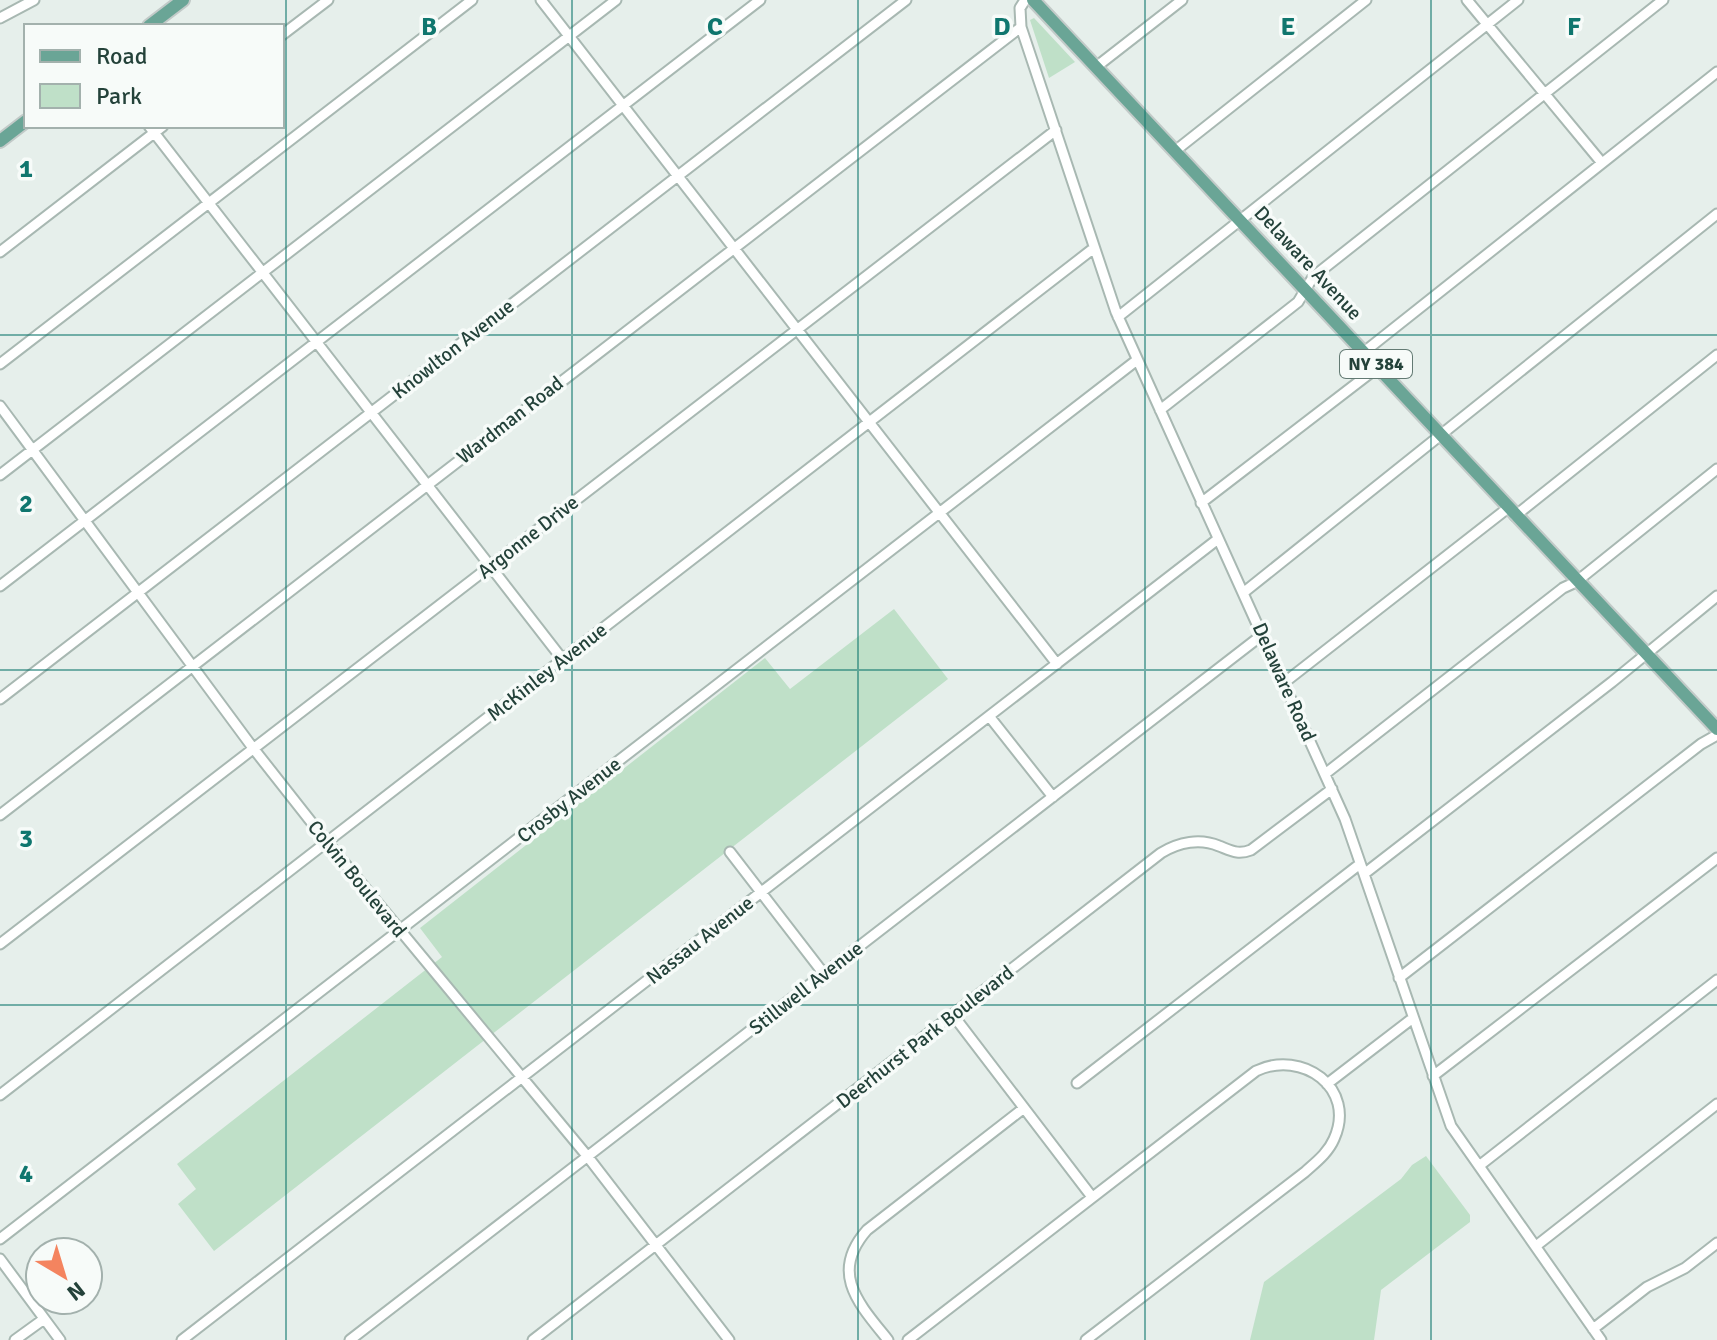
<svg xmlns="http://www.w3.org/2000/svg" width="1717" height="1340" font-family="Signika,sans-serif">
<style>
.green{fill:#bfe0c8}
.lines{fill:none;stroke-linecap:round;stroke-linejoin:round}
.minor-casing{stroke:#a8b8b2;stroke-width:13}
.major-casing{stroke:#c2cac8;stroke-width:16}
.minor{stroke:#fff;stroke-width:9}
.major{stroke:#6aa596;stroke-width:12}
.grid{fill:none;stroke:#0f766e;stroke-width:2;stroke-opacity:0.55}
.labels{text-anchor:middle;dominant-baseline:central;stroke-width:7;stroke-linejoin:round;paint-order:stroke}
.shield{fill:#f7fbf9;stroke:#637a73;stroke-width:2}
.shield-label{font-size:18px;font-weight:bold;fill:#24423a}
.street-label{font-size:20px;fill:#24423a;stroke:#f7fbf9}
.grid-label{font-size:26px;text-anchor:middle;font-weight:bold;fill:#0f766e;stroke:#f7fbf9;stroke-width:7;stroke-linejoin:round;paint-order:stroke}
</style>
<rect width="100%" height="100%" fill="#e6efeb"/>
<path class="green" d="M1034,18l41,44 -26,16 -19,-58z
M894,609l54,70 -734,572 -36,-47 18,-15 -19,-25 265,-207 -22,-29 345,-270 25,31z
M1426,1156l44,59v7l-89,68 -7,50h-124l14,-58 137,-103 11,-14z"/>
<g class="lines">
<g class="minor-casing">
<path id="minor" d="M541,0l516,664
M1025,0l-5,8 1,19 95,285 229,507 106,307 150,214
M1467,0l135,163
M0,18l34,-18
M282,35l46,-35
M1096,67l86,-67
M149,126l414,534
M1175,151l191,-151
M0,252l163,-126
M1118,317l400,-317
M1364,352l353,-280
M0,364l472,-364
M0,406l253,342 74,94 261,315 141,183
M1160,410l138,-108 15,-25 350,-277
M0,475l616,-475
M1201,503l177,-136
M1515,516l202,-161
M0,586l760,-586
M1243,593l474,-379
M1285,682l223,-174
M0,699l906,-699
M989,716l64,81
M1325,774l238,-186 13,-6 141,-113
M0,815l1021,-788
M730,852l94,122
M1364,874l248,-192 105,-86
M0,944l1056,-814
M1399,978l302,-234 16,-9
M953,1015l139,182
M1433,1076l284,-218
M1077,1083l283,-219
M1327,1084l86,-66
M0,1095l1094,-847
M1479,1166l238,-186
M0,1239l1137,-879
M1536,1246l181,-142
M0,1259l60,81
M1593,1329l54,-42 38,-19 32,-25
M15,1340l29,-21
M182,1340l1036,-801
M350,1340l912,-705
M533,1340l628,-487c18,-11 39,-15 58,-7 13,5 19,9 32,4l81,-61
M888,1340c-29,-36 -59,-67 -21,-110l157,-122
M908,1340l348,-269c46,-22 101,17 78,68 -6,14 -18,23 -29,33l-219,168"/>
</g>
<g class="major-casing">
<path id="major" d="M1033,0l684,729
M149,26l34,-26
M0,141l26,-20"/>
</g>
<use href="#minor" class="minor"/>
<use href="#major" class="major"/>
</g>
<path class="grid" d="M286,0v1340M572,0v1340M858,0v1340M1145,0v1340M1431,0v1340M0,335h1717M0,670h1717M0,1005h1717"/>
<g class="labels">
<rect class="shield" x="1340" y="350" width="72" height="28" rx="6"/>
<g class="shield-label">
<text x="1376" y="364">NY 384</text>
</g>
<g class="street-label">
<text transform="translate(1308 263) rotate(47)">Delaware Avenue</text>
<text transform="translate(453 349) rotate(-38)">Knowlton Avenue</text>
<text transform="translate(510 420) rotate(-38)">Wardman Road</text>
<text transform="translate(528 537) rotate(-38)">Argonne Drive</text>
<text transform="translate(547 672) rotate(-38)">McKinley Avenue</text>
<text transform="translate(1284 682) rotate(66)">Delaware Road</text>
<text transform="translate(569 800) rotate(-38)">Crosby Avenue</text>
<text transform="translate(357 879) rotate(51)">Colvin Boulevard</text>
<text transform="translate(700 940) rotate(-38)">Nassau Avenue</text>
<text transform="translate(806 988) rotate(-38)">Stillwell Avenue</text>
<text transform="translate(925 1037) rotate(-38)">Deerhurst Park Boulevard</text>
</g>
</g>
<g class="grid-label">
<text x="429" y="35">B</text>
<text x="715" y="35">C</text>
<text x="1002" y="35">D</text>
<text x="1288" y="35">E</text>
<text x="1574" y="35">F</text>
<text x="26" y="177">1</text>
<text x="26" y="512">2</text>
<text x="26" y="847">3</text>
<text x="26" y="1182">4</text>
</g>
<rect x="24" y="24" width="260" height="104" fill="#f7fbf9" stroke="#a3b1ad" stroke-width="2"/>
<rect x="40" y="50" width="40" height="12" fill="#6aa596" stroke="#a3b1ad" stroke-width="2"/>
<text x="96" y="64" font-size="24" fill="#24423a">Road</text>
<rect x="40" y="84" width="40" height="24" fill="#bfe0c8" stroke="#a3b1ad" stroke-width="2"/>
<text x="96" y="104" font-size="24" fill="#24423a">Park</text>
<g transform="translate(64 1276) rotate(142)"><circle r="38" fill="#f7fbf9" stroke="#a3b1ad" stroke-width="2"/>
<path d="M0-6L14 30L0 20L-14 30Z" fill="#f4845f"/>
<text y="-12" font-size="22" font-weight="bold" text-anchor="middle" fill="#24423a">N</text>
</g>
</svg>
